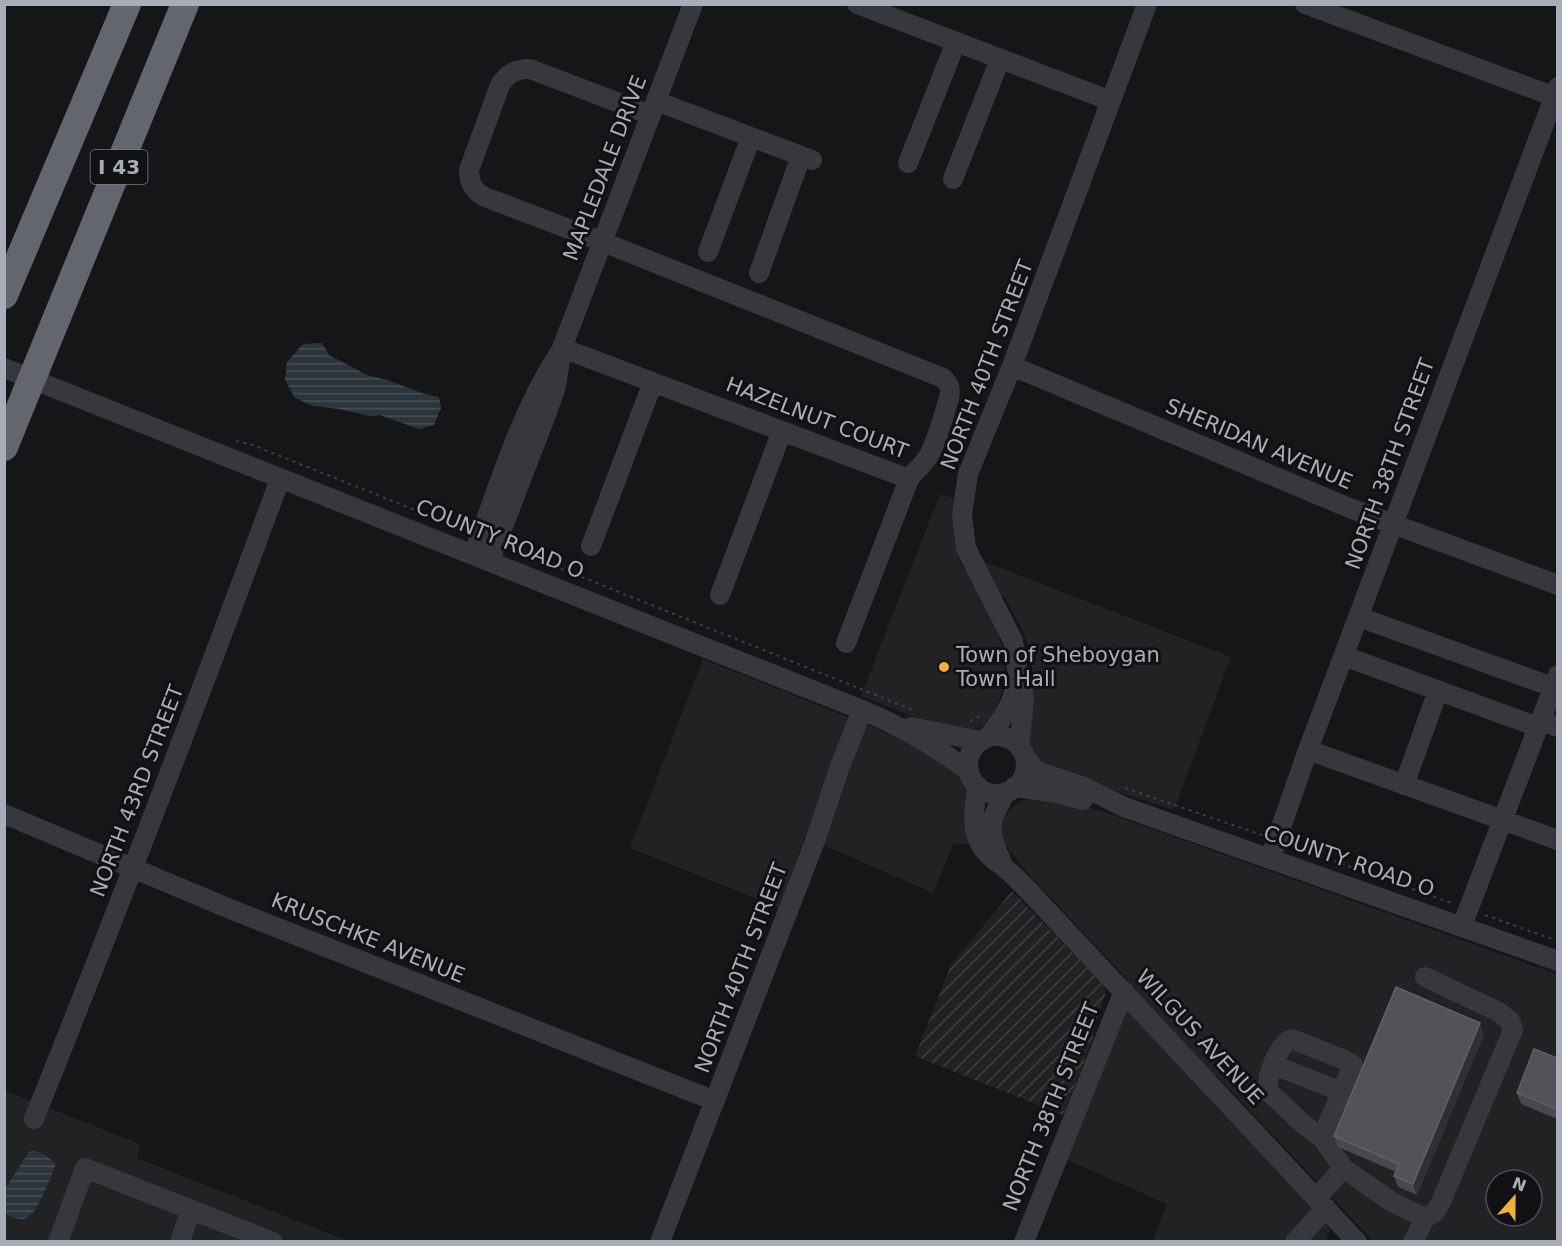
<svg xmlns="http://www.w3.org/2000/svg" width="1562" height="1246" font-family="'DejaVu Sans',sans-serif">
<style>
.built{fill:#222225;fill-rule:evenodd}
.industrial{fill:url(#industrial-furrows)}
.water{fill:url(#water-rules)}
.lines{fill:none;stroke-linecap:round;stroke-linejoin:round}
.path{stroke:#3d3f44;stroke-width:2;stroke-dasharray:3 4.5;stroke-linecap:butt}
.minor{stroke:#37383d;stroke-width:20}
.highway{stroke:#63666e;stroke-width:28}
.wall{fill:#47494d}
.shaded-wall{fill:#2f3033}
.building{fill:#525359;stroke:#5f6168;stroke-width:1.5}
.poi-dot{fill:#f2b134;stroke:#111113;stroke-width:2}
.labels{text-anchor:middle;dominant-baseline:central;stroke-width:6;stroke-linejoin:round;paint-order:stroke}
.shield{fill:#111113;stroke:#7b7e86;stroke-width:1.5}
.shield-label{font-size:20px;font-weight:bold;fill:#a8adb8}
.street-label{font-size:21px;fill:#a8adb8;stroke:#111113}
.poi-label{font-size:21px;fill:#a8adb8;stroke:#111113;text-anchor:start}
</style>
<defs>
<pattern id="industrial-furrows" width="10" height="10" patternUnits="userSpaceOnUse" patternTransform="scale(1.5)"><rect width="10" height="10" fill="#222225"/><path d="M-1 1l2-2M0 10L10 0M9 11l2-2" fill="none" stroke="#3f3f43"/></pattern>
<pattern id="water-rules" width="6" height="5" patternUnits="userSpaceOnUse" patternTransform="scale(1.5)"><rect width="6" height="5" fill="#2c353c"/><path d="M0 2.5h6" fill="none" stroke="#485056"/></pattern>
</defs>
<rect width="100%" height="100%" fill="#161618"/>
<path class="built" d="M940,494l13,4 2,40 7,28 23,-4 246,95 -57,153 -130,-42 -12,-13 -4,-11 4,-51v-29l-3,-17 -5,-15 -20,-36 -20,9 14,27 5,19 1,17 -1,19 -5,18 -3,8 -11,12 -12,5 -55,-12 -56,-22z
M703,659l239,96 22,22 5,19 5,47 -21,2 -20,48 -128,-56 -26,71 -149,-60z
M1033,798l28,2 43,12 453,162v267h-184l-157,-166 -8,23 123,130 -5,13h-173l14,-37 -104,-46 73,-169 -111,-119 -21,-27 -3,-6v-9l4,-11 9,-11 8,-5zM1496,1180h36v36h-36z
M4,1090l136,54 -3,14 211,83h-343z"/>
<path class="industrial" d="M1012,891l89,91 4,7v6l-9,27 -4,20 -29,73 -148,-59 36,-91z"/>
<path class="water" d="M322,343l7,12 38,20 20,5 38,14 14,3 2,11 -7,17 -15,4 -39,-14 -10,1 -31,-7 -26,-3 -18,-8 -10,-18 2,-18 16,-18z
M33,1151l11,3 12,10c-6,13 -18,52 -32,55 -6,1 -14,-3 -19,-5v-25l24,-37z"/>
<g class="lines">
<path class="path" d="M236,441l14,3 215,86
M512,549l401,161
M970,721l14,-7
M1125,788l137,47
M1292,846l162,58
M1485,915l73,26"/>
<path class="minor" d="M857,4l254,97
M1305,4l253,94
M656,101l156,59
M651,115l-121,-46c-14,0 -22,4 -30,16l-31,85c0,12 4,21 16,27l118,45 340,136c7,7 8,11 6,20 -5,16 -14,52 -24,63 -5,7 -11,10 -16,18l-63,164
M908,163l48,-121
M953,179l47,-120
M708,252l43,-115
M759,273l42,-117
M562,348l347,131
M1012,366l335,141 211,78
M4,368l858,342c39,16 73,36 107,61
M591,546l62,-164
M474,553c25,-67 45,-137 84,-198
M490,560l56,-145 10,-29 6,-38 131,-344
M720,595l62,-164
M1359,617l199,72
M1344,656l194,71
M1540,721l18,6
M911,727l69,14
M968 765a29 29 0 1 1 58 0a29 29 0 1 1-58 0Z
M988,737c14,-17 26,-34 28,-56
M1019,747l5,-46 -2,-15 -5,-17 -4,-28 -47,-93 -4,-33 6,-41 44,-108 135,-362
M1308,750l250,90
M1025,757l11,14 48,16 40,20 434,154
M1404,785l34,-94
M978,786c-5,23 -8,50 9,67 5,6 12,10 18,15 13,11 25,24 37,37l315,337
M1014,787l44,6 25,7
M4,814l231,97 480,190
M1270,859l38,-109 250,-663
M1001,860c-15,-30 -11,-40 5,-68
M1462,926l96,-251
M1274,1065l68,27
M34,1119c85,-212 167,-426 246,-640
M1322,1138l31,-73 -11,-6 -50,-20c-14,4 -26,39 -24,52l34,32 20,15 21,30
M1317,1198l26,-30 49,34 33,16 9,-5 7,-11 72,-172 -3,-9 -11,-9 -74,-35
M58,1242l27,-74 188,74
M180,1242l11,-33
M660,1242l155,-401 24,-72 23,-59
M1024,1242l100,-251
M1295,1242l31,-34
M1413,1242l12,-24"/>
<path class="highway" d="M4,295l123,-291
M4,447l181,-443"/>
</g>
<path class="wall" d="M1484,1034l-67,161 -19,-8 -4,-11 2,-4 -58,-25 -4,-11z
M1557,1058v61l-36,-15 -4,-11z"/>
<path class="shaded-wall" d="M1480,1023l4,11 -67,161 -4,-11z"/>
<path class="building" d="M1396,987l84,36 -67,161 -19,-8 5,-12 -65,-28z
M1534,1049l23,9v51l-40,-16z"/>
<circle class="poi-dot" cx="944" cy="667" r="6"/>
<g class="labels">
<rect class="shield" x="90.5" y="150" width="57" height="34" rx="4.5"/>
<g class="shield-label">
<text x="119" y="167">I 43</text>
</g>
<g class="street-label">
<text transform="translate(605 168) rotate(-69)">MAPLEDALE DRIVE</text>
<text transform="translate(987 365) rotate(-69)">NORTH 40TH STREET</text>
<text transform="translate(817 418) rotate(21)">HAZELNUT COURT</text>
<text transform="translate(1259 444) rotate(23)">SHERIDAN AVENUE</text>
<text transform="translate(1390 464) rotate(-70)">NORTH 38TH STREET</text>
<text transform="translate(500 539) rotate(22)">COUNTY ROAD O</text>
<text transform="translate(137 791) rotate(-69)">NORTH 43RD STREET</text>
<text transform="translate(1349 861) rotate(19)">COUNTY ROAD O</text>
<text transform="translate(368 938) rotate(22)">KRUSCHKE AVENUE</text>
<text transform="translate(741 968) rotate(-69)">NORTH 40TH STREET</text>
<text transform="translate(1200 1037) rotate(47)">WILGUS AVENUE</text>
<text transform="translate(1051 1107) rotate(-68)">NORTH 38TH STREET</text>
</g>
<g class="poi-label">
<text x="956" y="655">Town of Sheboygan<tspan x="956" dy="24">Town Hall</tspan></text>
</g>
</g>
<rect width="1562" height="1246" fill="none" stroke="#a8adb8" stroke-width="12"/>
<g transform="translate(1514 1198) rotate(21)"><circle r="28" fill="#111113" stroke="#4d4f55" stroke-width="1.5"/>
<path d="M0-4.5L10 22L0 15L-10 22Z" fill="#f2b134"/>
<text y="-9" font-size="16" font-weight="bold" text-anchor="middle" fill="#a8adb8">N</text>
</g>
</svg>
